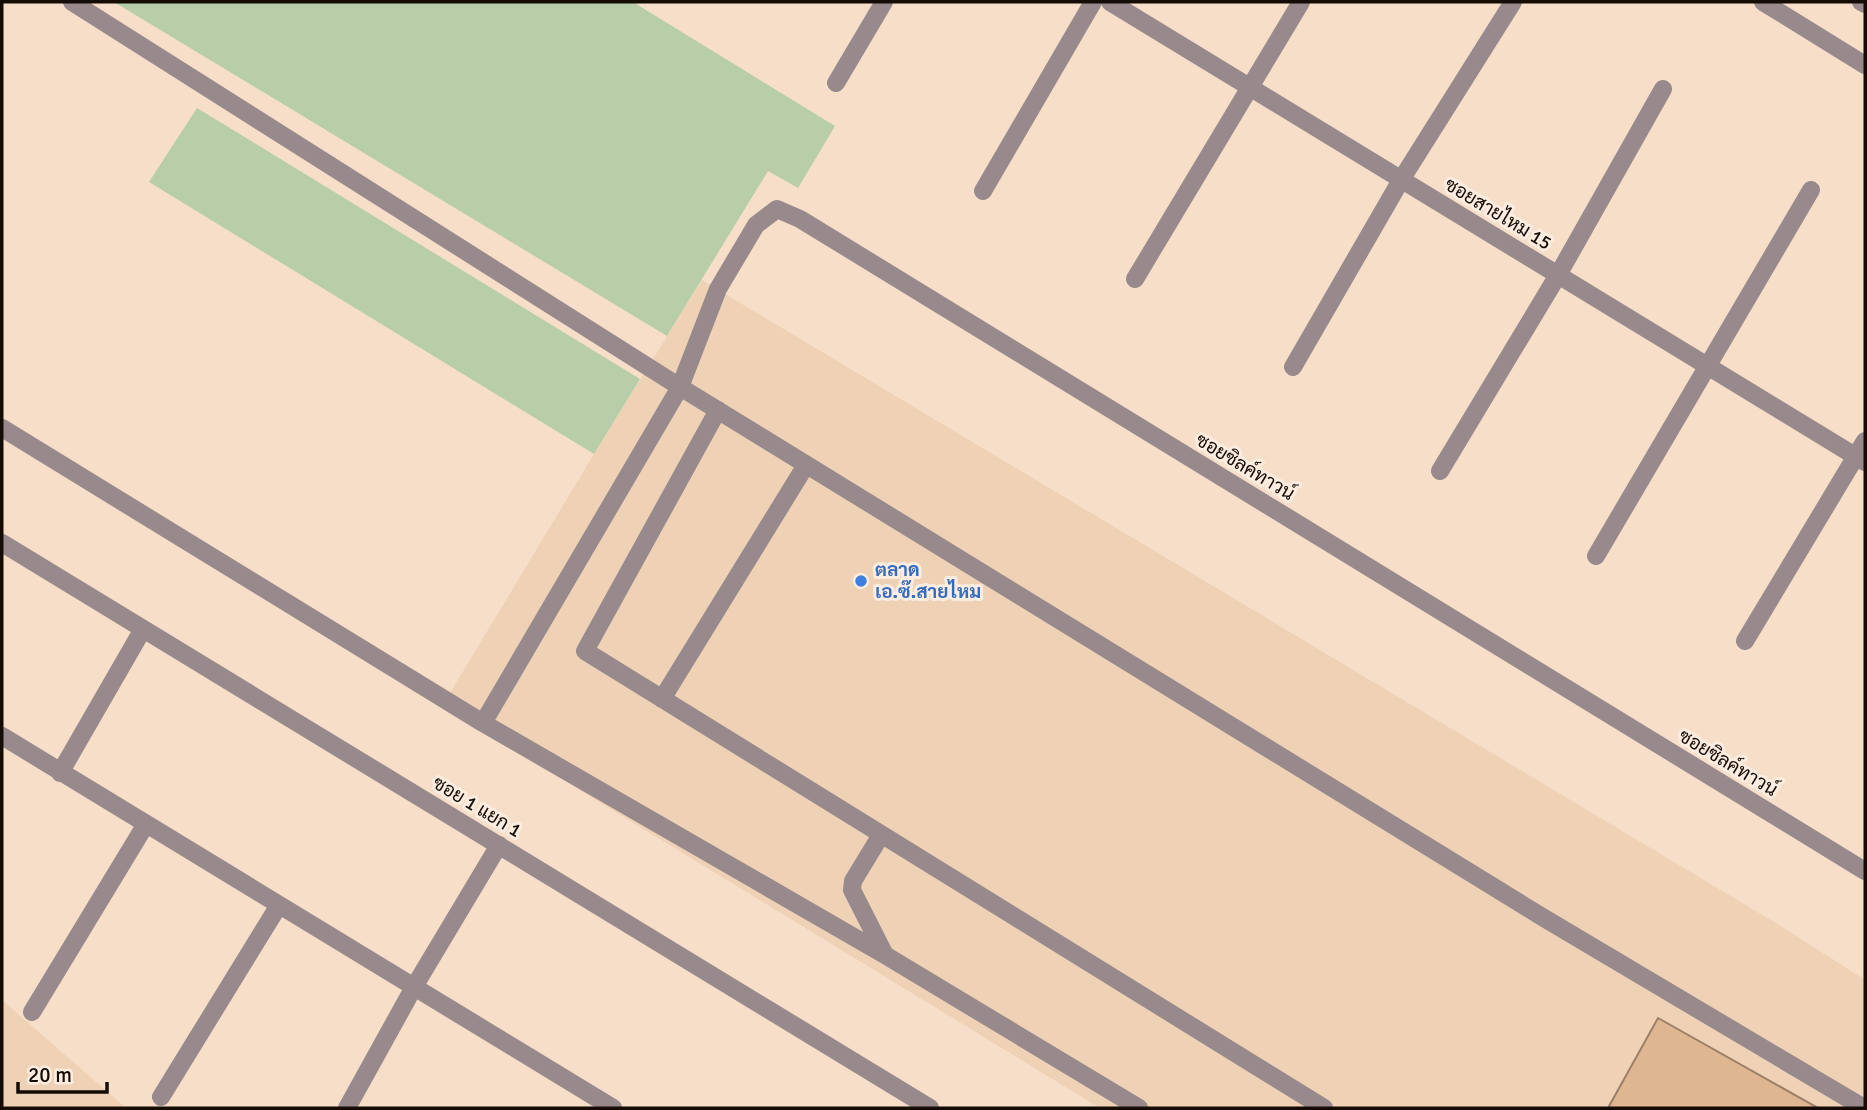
<svg xmlns="http://www.w3.org/2000/svg" width="1867" height="1110" font-family="Signika,Sarabun,sans-serif">
<style>
.built{fill:#efd1b6}
.green{fill:#b7cea8}
.building{fill:#deb691;stroke:#9b7f66;stroke-width:2}
.lines{fill:none;stroke-linecap:round;stroke-linejoin:round}
.lane{stroke:#97898c;stroke-width:18}
.street{stroke:#97898c;stroke-width:18}
.shop-dot{fill:#3f7fe0;stroke:#fcede0;stroke-width:2.5}
.labels{text-anchor:middle;dominant-baseline:central;stroke-width:6;stroke-linejoin:round;paint-order:stroke}
.street-label{font-size:19px;fill:#140c05;stroke:#fcede0}
.shop-label{font-size:19px;font-weight:bold;fill:#366cbe;stroke:#fcede0;text-anchor:start}
</style>
<rect width="100%" height="100%" fill="#f6dec8"/>
<path class="built" d="M702,280l1082,648 81,52v128h-765l-540,-330 -119,-70 153,-254z
M2,1000l124,108h-124z"/>
<path class="green" d="M114,2h519l202,124 -37,62 -30,-17 -101,165z
M197,108l443,271 -46,75 -445,-272z"/>
<path class="building" d="M1658,1018l160,90h-210z"/>
<g class="lines">
<path class="lane" d="M72,2l608,385 864,531 320,190
M718,410l-133,241 739,457
M2,428l481,295 402,232 254,153
M662,699l144,-234
M483,723l197,-336
M881,835l-28,46 -1,9 33,65"/>
<path class="street" d="M1110,2l755,460
M1763,2l102,63
M1861,2l4,2
M836,83l48,-81
M983,191l110,-189
M1135,279l166,-277
M1293,367l108,-187 112,-178
M680,387l38,-98 38,-64 21,-16 23,10 1065,652
M1440,471l118,-196 105,-186
M2,543l928,565
M1596,556l215,-366
M1745,641l120,-200
M2,736l611,372
M60,773l83,-144
M32,1012l114,-188
M161,1097l118,-192
M347,1108l67,-121 85,-142"/>
</g>
<circle class="shop-dot" cx="861" cy="581" r="7"/>
<g class="labels">
<g class="street-label">
<text transform="translate(1498 214) rotate(31)">ซอยสายไหม 15</text>
<text transform="translate(1245 467) rotate(31)">ซอยซิลค์ทาวน์</text>
<text transform="translate(1728 763) rotate(31)">ซอยซิลค์ทาวน์</text>
<text transform="translate(477 807) rotate(31)">ซอย 1 แยก 1</text>
</g>
<g class="shop-label">
<text x="875" y="570">ตลาด<tspan x="875" dy="22">เอ.ซ๊.สายไหม</tspan></text>
</g>
</g>
<rect width="1867" height="1110" fill="none" stroke="#140c05" stroke-width="7"/>
<path d="M18 1082v10h89v-10" fill="none" stroke="#140c05" stroke-width="3.5"/>
<text x="28" y="1082" font-size="21" fill="#140c05" stroke="#fcede0" stroke-width="5" paint-order="stroke">20 m</text>
</svg>
